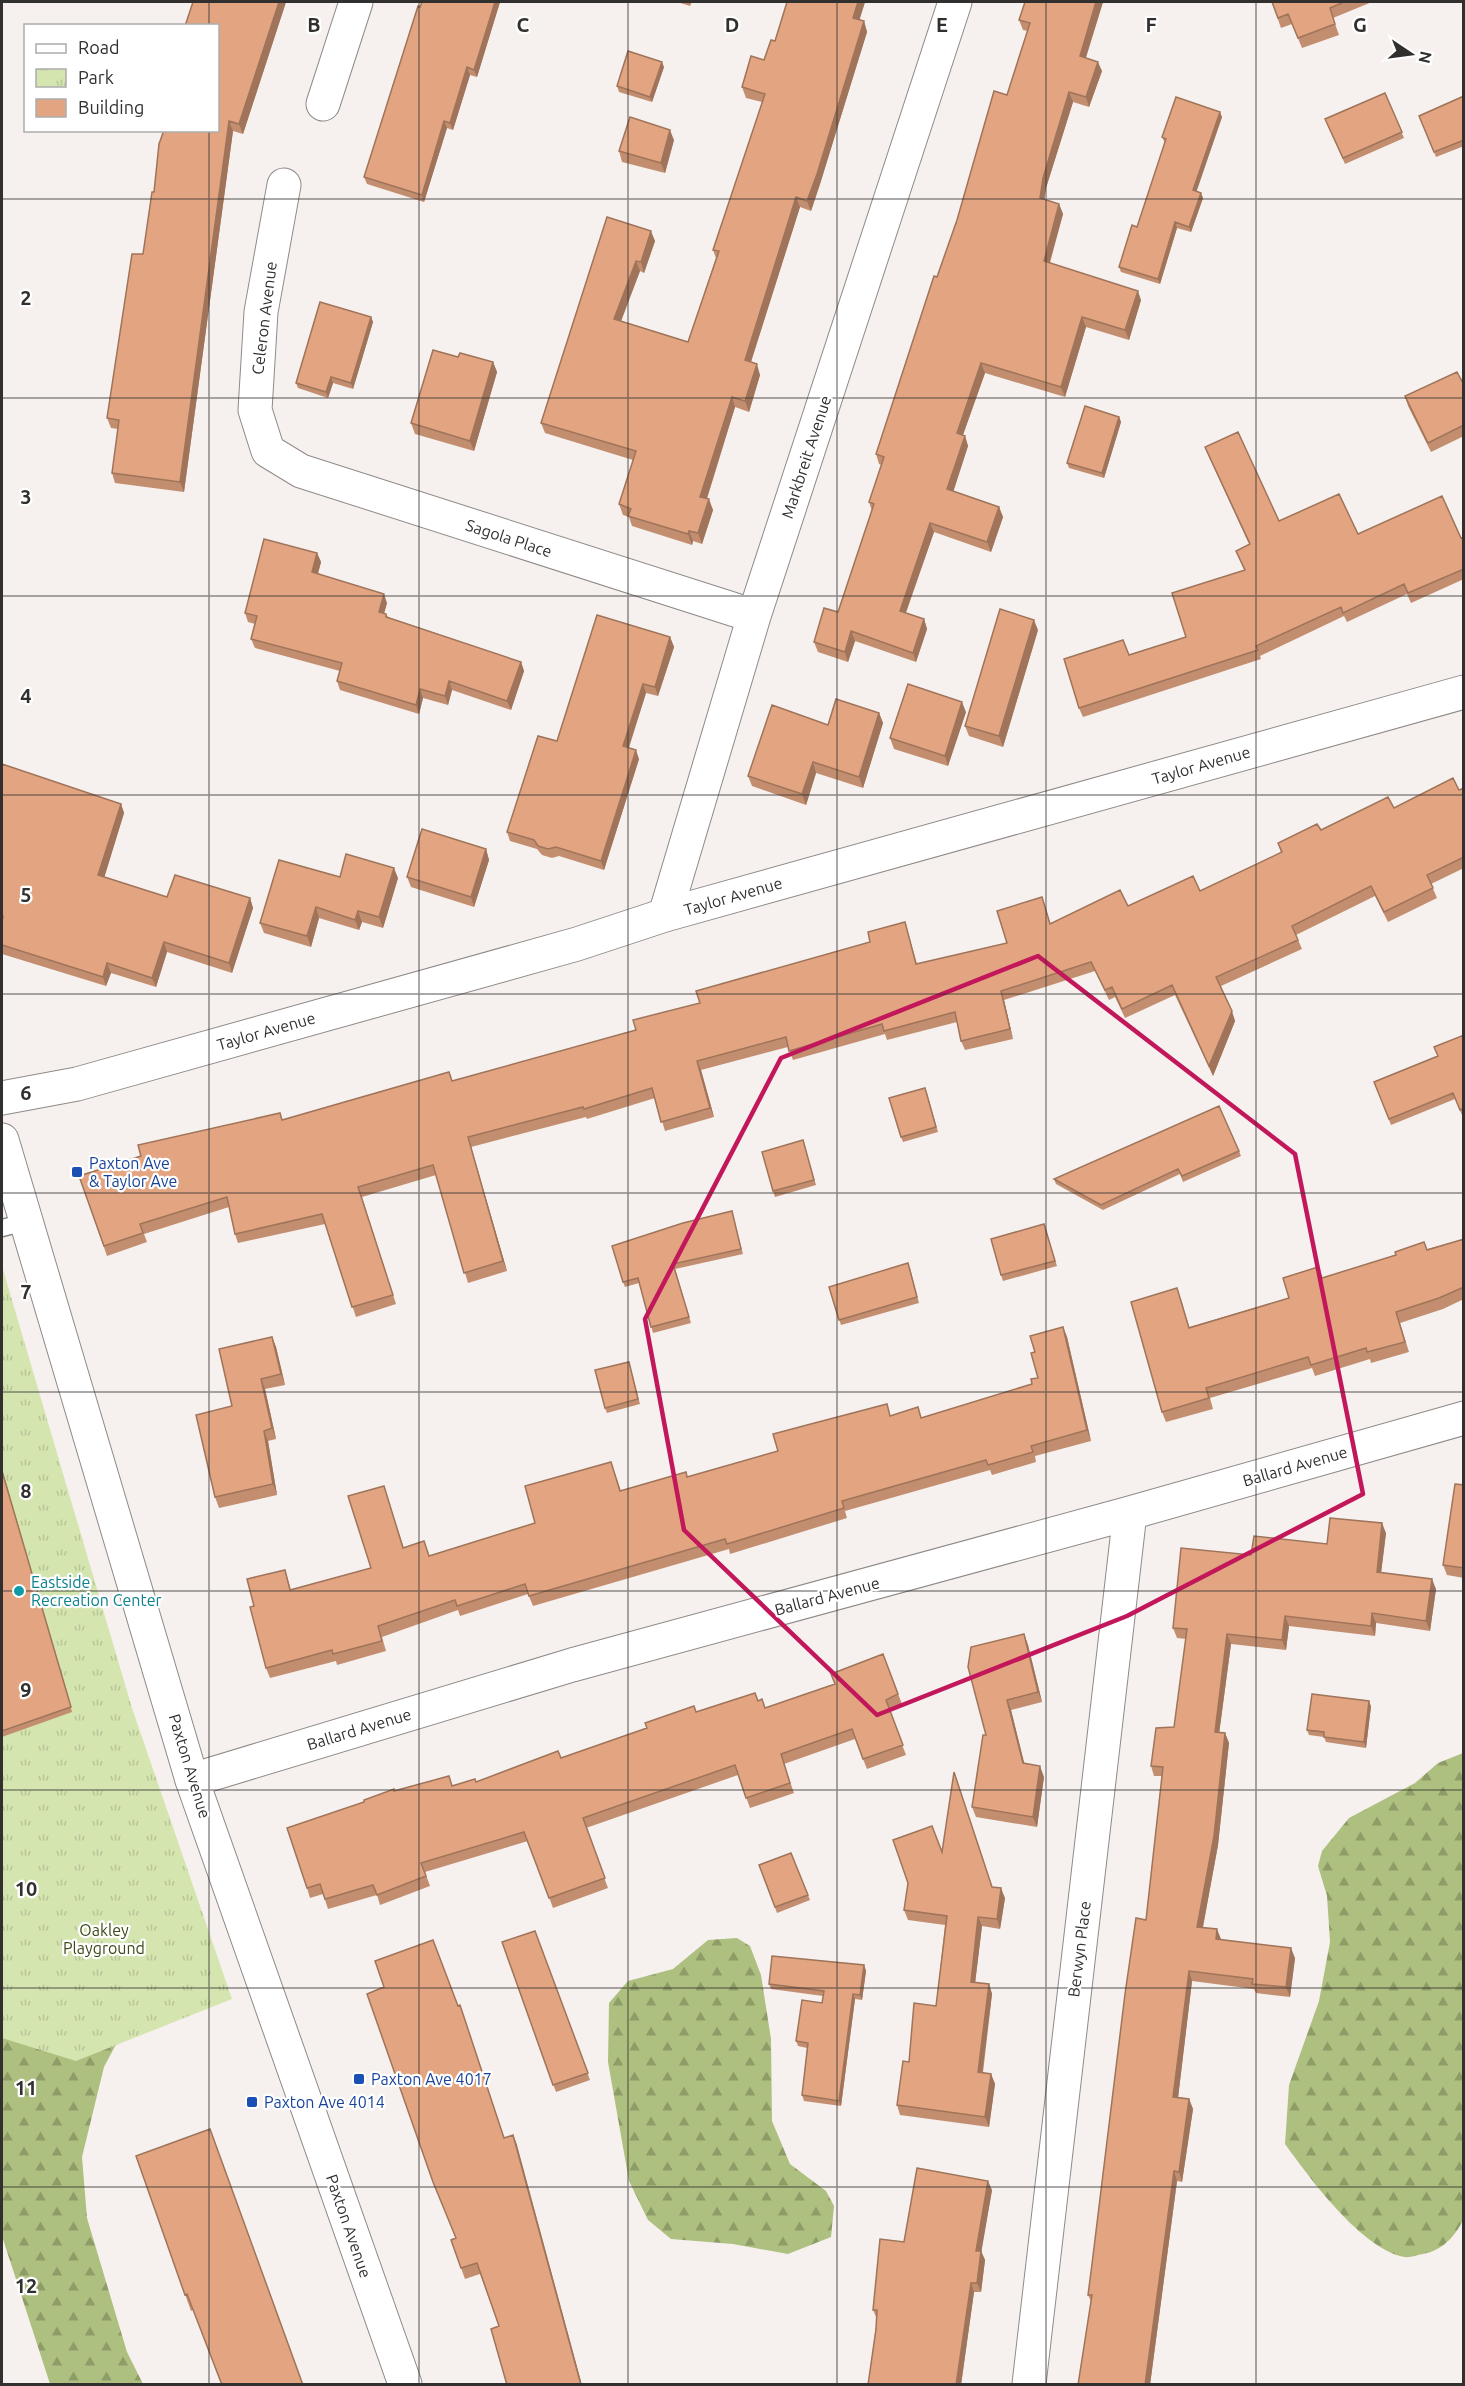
<svg xmlns="http://www.w3.org/2000/svg" width="1465" height="2386" font-family="Ubuntu,sans-serif">
<style>
.forest{fill:url(#forest-firs)}
.park{fill:url(#park-tufts)}
.lines{fill:none;stroke-linecap:round;stroke-linejoin:round}
.service-casing{stroke:#8f8a87;stroke-width:19}
.minor-casing{stroke:#8f8a87;stroke-width:35}
.tertiary-casing{stroke:#8f8a87;stroke-width:35}
.service{stroke:#fff;stroke-width:16}
.minor{stroke:#fff;stroke-width:33}
.tertiary{stroke:#fff;stroke-width:33}
.wall{fill:#c38e6f}
.shaded-wall{fill:#9f745a}
.building{fill:#e3a581;stroke:#9f745a;stroke-width:1.5}
.marked{fill:none;stroke:#c2185b;stroke-width:4.5;stroke-linejoin:round}
.grid{fill:none;stroke:#32302f;stroke-width:1.5;stroke-opacity:0.55}
.transit-dot{fill:#1a4fb4;stroke:#fff;stroke-width:2}
.culture-dot{fill:#0f9aa8;stroke:#fff;stroke-width:2}
.labels{text-anchor:middle;dominant-baseline:central;stroke-width:4.5;stroke-linejoin:round;paint-order:stroke}
.street-label{font-size:16px;fill:#32302f;stroke:#fff}
.transit-label{font-size:16px;fill:#164399;stroke:#fff;text-anchor:start}
.culture-label{font-size:16px;fill:#0d838f;stroke:#fff;text-anchor:start}
.park-label{font-size:16px;fill:#3d4818;stroke:#fff}
.grid-label{font-size:20px;text-anchor:middle;font-weight:bold;fill:#32302f;stroke:#fff;stroke-width:4.5;stroke-linejoin:round;paint-order:stroke}
</style>
<defs>
<pattern id="forest-firs" width="22" height="20" patternUnits="userSpaceOnUse" patternTransform="scale(1.5)"><rect width="22" height="20" fill="#aec07f"/><path d="M5 1l3.5 6h-7zM16 11l3.5 6h-7z" fill="#8e9c68"/></pattern>
<pattern id="park-tufts" width="24" height="20" patternUnits="userSpaceOnUse" patternTransform="scale(1.5)"><rect width="24" height="20" fill="#d5e5b0"/><path d="M3 7l-1-3M5 7V3M7 7l1-3M15 17l-1-3M17 17v-4M19 17l1-3" fill="none" stroke="#b7c598"/></pattern>
</defs>
<rect width="100%" height="100%" fill="#f6f1ee"/>
<path class="forest" d="M1463,1753v467c-8,17 -22,31 -40,34 -6,1 -13,4 -18,3 -43,-7 -96,-80 -120,-113l4,-59 30,-84 11,-59 -3,-46 -9,-30 4,-15 27,-33 66,-35 23,-20z
M2,1871l130,143 -28,53 -22,90 5,61 40,134 16,32h-93l-48,-148z
M737,1938l13,8 11,29 10,64 1,82 18,43 36,27 8,15 -3,31 -43,17 -55,-10 -62,-5 -23,-19 -19,-39 -21,-119 1,-59 19,-22 45,-12 35,-29z"/>
<path class="park" d="M2,1266l130,442 100,291 -156,62 -74,-23z"/>
<g class="lines">
<g class="service-casing">
<path id="service" d="M2,1228l24,-6"/>
</g>
<g class="minor-casing">
<path id="minor" d="M323,104l33,-102
M284,185l-23,127 -6,98 13,41 33,20 453,145
M665,915l89,-299 201,-614
M2,1098l75,-14 500,-140 88,-29 799,-223
M192,1780l380,-115 558,-152 334,-95
M1029,2384l101,-871"/>
</g>
<g class="tertiary-casing">
<path id="tertiary" d="M2,1140l190,640 213,604"/>
</g>
<use href="#service" class="service"/>
<use href="#minor" class="minor"/>
<use href="#tertiary" class="tertiary"/>
</g>
<path class="wall" d="M286,2l-43,132 -10,-3 -49,361 -69,-9 -3,-10 6,-44 -7,-1 -4,-10 36,-164 11,-62 64,-62z
M500,2l-23,75 -7,-2 -17,55 -6,-2 -23,74 -57,-18 -3,-7 56,-170z
M677,2h15l-2,4z
M787,2h78l-6,18 5,1 3,11 -47,152 -9,27 -11,-4 -49,155 9,13 -11,37 -14,-5 -28,92 6,11 -11,34 -9,-3 -1,4 -60,-19 -3,-9 -6,-2 -4,-11 14,-44 -88,-27 -4,-10 66,-206 48,24 -11,32 -4,-2 -19,50 67,21 28,-84 -3,-8 49,-148 -16,-4 -4,-11 22,-27 11,-19z
M1103,2l-17,56 16,13 -13,36 -16,-5 -27,86 -2,12 15,4 4,10 -13,49 91,37 -12,40 -43,-13 -21,70 -80,-24 -22,62 2,1 3,10 -15,45 46,16 4,10 -12,35 -57,-20 -28,81 18,6 3,10 -11,33 -61,-21 -7,21 -30,-10 -4,-10 24,-30 34,-101 -3,-9 13,-37 -3,-1 -3,-10 61,-177 70,-182 21,-64 -5,-1 -4,-10z
M1272,2h100l-39,16 6,17 -37,13 -10,-24 -11,4z
M664,67l-12,35 -33,-10 -2,-6z
M1385,93l19,45 -59,26 -18,-40z
M1464,96v50l-28,11 -17,-41z
M1222,117l-26,74 7,7 -12,34 -14,-4 -17,56 -39,-12 -2,-5 18,-40 28,-84 -3,-6z
M674,140l-9,33 -43,-11 -3,-11z
M371,317l2,5 -20,67 -20,-6 -5,15 -30,-10 -2,-5z
M458,357l35,5 4,10 -23,79 -59,-17 -4,-11z
M1463,385l1,51 -33,16 -23,-46 -3,-10z
M1119,417l2,5 -17,56 -35,-10 -2,-5z
M1205,447l74,74 79,13 103,4 3,-1v42l-53,24 -4,-9 -60,28 -3,-6 -84,40 1,3 -178,58 -4,-9 50,-53 57,-18 58,-67 -8,-19 13,-7 -40,-87z
M317,553l4,9 -3,11 69,30 -3,10 2,1 2,3 133,45 3,9 -13,39 -59,-20 -4,15 -25,-7 -4,16 -79,-24 -3,-9 3,-10 -85,-23 -4,-9 4,-15 -7,-2 -3,-9z
M1038,630l-35,117 -34,-11 -4,-10z
M670,637l4,10 -16,49 -12,-3 -17,55 10,11 -35,111 -45,-14 -7,2 -10,-3 -5,-6 -27,-8 -3,-9 50,-91z
M966,712l-18,54 -54,-17 -4,-11z
M879,713l4,10 -20,65 -47,-15 -10,32 -54,-19 -4,-10 80,-51z
M2,764l119,40 3,9 -20,64 63,20 83,1 3,10 -21,65 -65,-21 -11,35 -45,-14 -5,13 -104,-32z
M1464,788v80l-33,16 6,14 -49,24 -13,-26 -79,39 6,14 -81,37 14,35 -22,55 -38,-81 -50,23 -10,-21 -6,3 -14,-29 -91,29 9,39 -48,11 -4,-9 -4,-19 -70,18 -2,-6 -92,26 -5,-13 -87,23 13,47 -49,14 -10,-33 -68,21 -1,-2 -115,30 36,124 -39,12 -32,-108 -74,22 34,107 -40,13 -31,-93 -87,19 -3,-9 -6,-27 -85,27 3,8 -40,14 -28,-80 204,-56 166,-48 3,9 184,-51 64,-27 170,-61 35,-20 12,42 90,-21 35,-46 8,26 150,-32 81,-38 -3,-10 116,-35 65,-18z
M486,849l3,11 -15,47 -63,-20 -4,-10z
M340,877l58,1 -15,50 -21,-6 -3,8 -40,-12 -8,29 -47,-14 -4,-10z
M1464,1035v79l-2,1 -7,-16 -64,26 -17,-43 64,-26z
M927,1093l11,39 -35,10 -2,-5z
M803,1140l13,45 -41,12 -2,-6z
M1239,1151l2,5 -58,26 -3,-8 -77,36 -47,-26 -2,-5z
M732,1211l11,43 -68,15 16,54 -38,10 -14,-50 -14,4 -2,-5z
M1046,1230l11,36 -54,15 -2,-6z
M1464,1239v60l-21,10 -43,14 9,29 -38,11 -1,-4 -55,17 -3,-8 -102,30 3,11 -47,13 -4,-10 19,-113 8,28 100,-29 33,-20z
M910,1268l9,35 -78,22 -12,-38z
M1063,1327l4,10 24,104 -56,15 1,6 -44,13 -2,-5 -145,41 2,7 -117,36 -1,-5 -196,57 -5,-12 -68,22 -2,-6 -76,27 4,14 -49,14 -1,-4 -66,17 -4,-10 -12,-62 31,-36 6,20 80,-22 16,-72 17,52 25,8 106,-33 76,-61 10,29 67,-14 90,-26 113,-36 31,3 110,-34 6,-6 -3,-26z
M272,1337l4,10 9,38 -20,4 11,50 -8,2 9,54 -58,13 -4,-11 17,-91z
M629,1362l11,42 -33,9 -2,-5z
M2,1469l70,243 -70,25z
M1464,1485v93l-17,-3 -4,-10z
M1386,1533l-5,39 55,17 -6,42 -54,-8 -1,13 -86,-10 -3,24 -55,-6 -12,89h6l4,10 -11,102 -15,82 18,12 74,19 -5,39 -34,-4 -2,-4 -62,-8 -14,116 11,2 4,10 -11,73 -5,-1 -27,204h-72l13,-84 -3,-6 58,-375 16,-144h-8l-3,-10 23,-39 12,-88 -9,-1 -4,-10 78,-73 76,-11z
M1024,1634l4,11 14,57 -31,8 13,53 20,14 -7,50 -61,-10 -4,-10 14,-72z
M883,1654l19,50 -13,6 17,45 -39,14 -12,-30 -71,25 10,29 -44,15 -12,-33 -152,53 22,60 -55,20 -25,-67 -103,31 5,14 -50,19 -3,-10 -49,14 -5,-15 -13,4 -3,-10 57,-86 89,-16 23,-4 85,-24 135,-46 62,-11 7,7 70,-24z
M1371,1706l-5,42 -40,-6 -2,-5 -15,-2 -2,-5z
M942,1852l50,35 13,11 -5,31 -18,-3 -7,57 14,1 3,10 -9,79 8,1 4,10 -6,43 -89,-12 -3,-10 12,-43 27,-56 9,-81 -37,-5 -4,-10z
M791,1853l19,47 -33,13 -18,-48z
M535,1931l55,149 -34,12 -54,-150z
M864,1965l2,6 -4,29 -7,-1 -14,107 -37,-5 -2,-6 5,-47 -9,-2 -2,-5 26,-38 1,-7 -52,-7 -2,-5z
M513,2135l4,10 -18,181 -19,-52 -15,5 -14,-39 4,-2 49,-100z
M136,2156l57,154 -2,1z
M992,2190l-11,61 4,9 -4,32h-7l-13,93h-93l9,-66 -4,-9 31,-68z"/>
<path class="shaded-wall" d="M279,2h7l-43,132 -4,-10z
M495,2h5l-23,75 -3,-7z
M858,2h7l-8,26 -4,-10z
M1096,2h7l-20,64 -3,-10z
M864,21l3,11 -47,152 -9,27 -4,-10z
M662,62l2,5 -12,35 -2,-5z
M1098,62l4,9 -13,36 -3,-10z
M467,67l3,8 -17,55 -3,-7z
M1069,92l4,10 -27,86 -3,20 -3,-10 3,-20z
M1220,112l2,5 -27,79 -2,-6z
M229,121l4,10 -49,361 -4,-10z
M444,121l3,7 -23,74 -2,-7z
M670,130l4,10 -9,33 -4,-10z
M1201,193l2,5 -12,34 -2,-5z
M796,197l4,10 -52,164 -3,-11z
M1059,204l4,10 -16,57 -3,-10z
M1175,222l2,6 -17,56 -2,-5z
M651,231l4,10 -11,32 -3,-11z
M636,261l4,10 -22,58 -4,-10z
M1138,291l3,9 -12,40 -4,-10z
M371,317l2,5 -20,67 -2,-6z
M1082,317l4,10 -21,70 -4,-10z
M493,362l4,10 -23,79 -4,-10z
M981,363l4,10 -25,70 -3,-10z
M757,364l3,11 -11,37 -4,-11z
M331,377l2,6 -5,15 -2,-6z
M732,397l3,10 -31,100 -4,-10z
M1119,417l2,5 -17,56 -2,-5z
M965,436l3,10 -17,53 -4,-10z
M709,499l4,11 -11,34 -4,-11z
M999,507l4,10 -12,35 -4,-10z
M930,523l4,9 -31,88 -3,-9z
M689,531l4,10 -1,4 -4,-11z
M317,553l4,9 -5,19 -4,-9z
M384,594l3,9 -5,18 -3,-9z
M924,619l3,10 -11,33 -3,-9z
M1034,620l4,10 -35,117 -4,-11z
M851,631l4,10 -7,21 -3,-10z
M670,637l4,10 -16,49 -3,-9z
M521,662l3,9 -13,39 -4,-9z
M449,681l3,9 -4,15 -3,-9z
M643,684l3,9 -20,62 -3,-9z
M420,689l3,9 -4,16 -3,-9z
M962,702l4,10 -18,54 -3,-10z
M879,713l4,10 -20,65 -4,-11z
M636,750l3,9 -35,111 -3,-9z
M813,762l3,11 -10,32 -4,-11z
M121,804l3,9 -22,72 -4,-10z
M486,849l3,11 -15,47 -3,-10z
M394,868l4,10 -15,50 -4,-11z
M250,898l3,10 -21,65 -3,-10z
M316,907l3,11 -8,29 -4,-11z
M358,911l4,11 -3,8 -4,-10z
M164,942l3,10 -11,35 -4,-9z
M107,963l4,10 -5,13 -3,-9z
M1001,991l3,9 9,39 -3,-10z
M1232,1011l3,10 -22,55 -4,-10z
M697,1061l4,9 13,47 -4,-9z
M468,1137l3,10 36,124 -4,-10z
M1063,1327l4,10 24,104 -4,-11z
M272,1337l4,10 9,38 -4,-11z
M261,1379l4,10 11,50 -4,-11z
M264,1431l4,10 9,54 -4,-11z
M1382,1523l4,10 -6,49 -3,-10z
M1432,1579l4,10 -6,42 -4,-10z
M1372,1613l4,10 -1,13 -4,-10z
M1285,1616l4,10 -3,24 -4,-10z
M1024,1634l4,11 14,57 -4,-10z
M1227,1634l4,10 -13,98 -3,-10z
M1007,1700l4,10 16,64 -4,-11z
M1369,1701l2,5 -5,42 -2,-6z
M1225,1733l4,10 -11,102 -17,92 -4,-10z
M1040,1766l4,11 -7,50 -4,-10z
M1001,1888l4,10 -5,31 -3,-10z
M978,1917l4,9 -8,66 -3,-10z
M1217,1929l4,10h-5z
M1291,1948l4,10 -5,39 -4,-10z
M864,1965l2,6 -4,29 -2,-5z
M1189,1971l3,10 -15,126 -4,-10z
M989,1984l3,10 -11,88 -3,-10z
M853,1994l2,5 -14,107 -2,-5z
M991,2074l4,10 -6,43 -4,-10z
M1189,2099l4,10 -11,73 -3,-10z
M513,2135l4,10 65,240h-1z
M1174,2171l3,10 -27,204h-5z
M988,2181l4,9 -12,70 -4,-9z
M981,2251l4,9 -4,32 -4,-9z
M971,2283l3,9 -13,93h-5z"/>
<path class="building" d="M193,2h86l-40,122 -10,-3 -49,361 -68,-9 7,-53 -12,-2 25,-164h11l9,-62h2l5,-48 5,-14h54v-104h-33z
M422,2h73l-21,68 -7,-3 -17,56 -6,-2 -22,74 -58,-18 54,-171 2,1z
M787,2h71l-5,16 11,3 -47,153 -10,27 -11,-4 -51,163 12,4 -12,37 -13,-4 -32,100 9,2 -11,34 -9,-2 -1,3 -60,-18 3,-7 -12,-5 17,-53 -95,-28 66,-206 44,14 -10,31 -5,-1 -22,58 74,23 31,-91 -6,-1 52,-156 -23,-7 9,-31 13,4 7,-20 4,1z
M1025,2h71l-16,54 18,6 -12,35 -17,-5 -26,86 -3,20 19,6 -15,57 94,30 -13,39 -43,-13 -21,70 -80,-24 -24,70 8,3 -18,53 52,18 -12,35 -57,-19 -30,88 24,8 -11,34 -62,-22 -6,21 -31,-10 10,-34 14,4 36,-108 -5,-2 15,-45 -8,-3 58,-178 3,1 20,-57 37,-129 13,4 23,-72 -11,-3z
M1272,2h72l-14,6 5,16 -37,14 -10,-24 -10,4z
M628,51l34,11 -12,35 -33,-11z
M1385,93l17,39 -59,26 -18,-39z
M1464,96v44l-30,12 -15,-36z
M1176,97l44,15 -27,78 8,3 -12,34 -14,-5 -17,57 -39,-12 13,-42 5,2 29,-88 -4,-2z
M630,117l40,13 -9,33 -42,-12z
M320,302l51,15 -20,66 -20,-6 -5,15 -30,-9z
M433,350l25,7 2,-4 33,9 -23,79 -59,-18z
M1457,372l7,13v40l-36,18 -23,-47z
M1085,406l34,11 -17,56 -35,-10z
M1238,432l41,89 60,-27 19,40 84,-38 19,42 3,-1v32l-56,24 -4,-9 -61,29 -2,-6 -85,39 2,4 -179,58 -15,-49 59,-19 6,15 57,-18 -14,-44 73,-23 -9,-19 14,-7 -45,-97z
M264,539l53,14 -5,19 72,22 -5,18 7,2v3l135,45 -14,39 -58,-20 -4,15 -25,-7 -4,16 -79,-24 5,-18 -91,-24 6,-23 -12,-3z
M1000,609l34,11 -35,116 -34,-10z
M597,615l73,22 -15,50 -12,-3 -20,62 13,4 -35,111 -45,-14 -8,2 -10,-3 -4,-6 -27,-8 31,-96 19,5z
M908,684l54,18 -17,54 -55,-18z
M836,699l43,14 -20,64 -46,-15 -11,32 -54,-18 24,-71 56,20z
M2,764l119,40 -23,71 69,22 8,-22 75,23 -21,65 -65,-21 -12,36 -45,-15 -4,14 -101,-32v-23l1,-6 -1,-1z
M1453,778l6,12 5,-2v69l-37,18 6,13 -49,24 -13,-26 -79,40 6,14 -82,37 16,34 -23,55 -37,-81 -50,24 -10,-22 -7,3 -14,-28 -90,29 9,38 -49,12 -6,-29 -71,19 -2,-7 -93,27 -3,-14 -89,24 13,47 -49,14 -9,-34 -68,21 -1,-2 -115,30 35,124 -39,12 -31,-108 -75,22 35,108 -41,12 -30,-93 -87,20 -8,-37 -87,27 3,9 -39,13 -25,-70 62,-20 -3,-11 142,-32 2,7 167,-48 3,9 184,-51 -3,-10 67,-17 -4,-12 174,-49 -2,-10 37,-10 11,42 91,-21 -10,-32 45,-14 8,27 70,-34 8,16 65,-30 7,15 82,-39 -4,-9 39,-19 4,6 67,-33 6,11z
M422,829l64,20 -15,48 -64,-20z
M346,854l48,14 -15,49 -21,-6 -3,9 -39,-13 -9,29 -47,-13 19,-63 61,17z
M1464,1035v73l-4,2 -7,-17 -64,26 -15,-37 64,-26 -4,-9z
M925,1088l11,39 -35,10 -12,-39z
M1219,1106l20,45 -57,25 -4,-7 -77,36 -47,-26z
M803,1140l11,40 -41,11 -11,-39z
M732,1211l9,38 -68,15 16,53 -38,10 -13,-49 -15,4 -11,-36 71,-23z
M1044,1224l11,37 -54,14 -10,-36z
M1464,1239v48l-25,11 -43,14 9,30 -38,10 -1,-4 -55,17 -3,-8 -102,31 3,10 -47,14 -31,-110 46,-14 12,40 100,-30 -6,-20 35,-11 4,11 74,-23 -1,-3 29,-10 3,8z
M908,1263l9,34 -78,23 -10,-33z
M1063,1327l24,103 -56,16 2,6 -45,13 -2,-5 -144,41 2,7 -117,36 -2,-5 -196,57 -4,-12 -68,22 -2,-6 -77,26 4,15 -49,13 -1,-4 -66,18 -16,-61 4,-1 -7,-27 38,-9 5,20 81,-22 -23,-72 36,-10 19,62 21,-7 5,15 106,-33 -10,-37 86,-24 9,29 66,-19 1,5 91,-26 -5,-17 34,-9 80,-21 3,12 28,-9 3,11 111,-34 -1,-5 7,-1 -7,-25 4,-1 -5,-16z
M272,1337l9,37 -20,5 11,49 -8,3 9,53 -58,13 -19,-82 36,-9 -13,-57z
M629,1362l9,37 -33,9 -10,-38z
M2,1471l69,236 -69,24z
M1455,1484l9,1v83l-21,-3z
M1330,1518l52,5 -5,49 55,7 -6,42 -54,-8 -1,13 -86,-10 -3,24 -55,-6 -12,98 10,1 -11,103 -17,91 20,2 -1,10 75,9 -5,39 -34,-3 1,-5 -64,-8 -16,126 16,2 -10,73 -5,-1 -29,214h-67l14,-90h-4l4,-31 33,-270 11,-76 10,2 17,-153 -12,-1 5,-38 18,-1 13,-98 -14,-1 8,-80 70,7 3,-19 73,8z
M1024,1634l14,58 -31,8 16,63 17,3 -7,51 -61,-10 11,-72h3l-18,-68 3,-20z
M883,1654l15,40 -12,6 17,45 -40,14 -11,-30 -71,25 9,29 -44,15 -11,-33 -152,53 22,60 -56,20 -25,-66 -103,31 5,13 -49,19 -4,-10 -48,14 -5,-15 -13,4 -20,-60 77,-26v-2l30,-11v2l55,-15 3,10 23,-7 1,3 82,-31 3,7 86,-30 -2,-5 49,-17 2,6 59,-19 3,8 4,-2 3,9 70,-24 -4,-10z
M1312,1694l57,7 -5,41 -40,-5v-5l-17,-2z
M954,1772l38,115 9,1 -4,31 -19,-2 -7,65 18,2 -11,88 13,2 -6,43 -88,-12 6,-44 6,1 5,-59 22,3 11,-90 -43,-6 4,-27 -15,-43 39,-14 10,26z
M791,1853l17,42 -33,12 -16,-42z
M535,1931l53,142 -35,12 -51,-143z
M433,1940l25,66 2,-1 44,133 9,-3 68,250h-74l-16,-56 8,-3 -22,-63 -16,5 -10,-28 5,-2 -23,-56 -66,-188 17,-7 -9,-26z
M772,1956l92,9 -4,30 -7,-1 -14,107 -37,-6 6,-52 -12,-2 6,-41 20,3 2,-12 -55,-7z
M210,2129l93,256h-81l-35,-91 -2,1 -49,-139z
M917,2168l71,13 -12,70h5l-4,32h-6l-15,102h-88l8,-56 1,-19h-4l7,-71 24,3z"/>
<path class="marked" d="M1038,956l257,198 68,340 -236,122 -250,99 -193,-185 -39,-211 136,-261z"/>
<path class="grid" d="M209,2v24M419,2v2382M628,2v2382M837,2v2382M1046,2v2382M1256,2v2382M209,130v2254M2,199h1462M2,398h1462M2,596h1462M2,795h1462M2,994h1462M2,1193h1462M2,1392h1462M2,1591h1462M2,1790h1462M2,1988h1462M2,2187h1462"/>
<g class="transit-dot">
<rect x="71" y="1166" width="12" height="12" rx="3"/>
<rect x="353" y="2073" width="12" height="12" rx="3"/>
<rect x="246" y="2096" width="12" height="12" rx="3"/>
</g>
<circle class="culture-dot" cx="19" cy="1591" r="6"/>
<g class="labels">
<g class="street-label">
<text transform="translate(264 318) rotate(-83)">Celeron Avenue</text>
<text transform="translate(806 457) rotate(-72)">Markbreit Avenue</text>
<text transform="translate(509 538) rotate(18)">Sagola Place</text>
<text transform="translate(1201 765) rotate(-16)">Taylor Avenue</text>
<text transform="translate(733 896) rotate(-16)">Taylor Avenue</text>
<text transform="translate(266 1031) rotate(-16)">Taylor Avenue</text>
<text transform="translate(1295 1466) rotate(-16)">Ballard Avenue</text>
<text transform="translate(827 1596) rotate(-15)">Ballard Avenue</text>
<text transform="translate(359 1729) rotate(-17)">Ballard Avenue</text>
<text transform="translate(190 1766) rotate(73)">Paxton Avenue</text>
<text transform="translate(1079 1949) rotate(-83)">Berwyn Place</text>
<text transform="translate(349 2226) rotate(71)">Paxton Avenue</text>
</g>
<g class="transit-label">
<text x="89" y="1163">Paxton Ave<tspan x="89" dy="18">&amp; Taylor Ave</tspan></text>
<text x="371" y="2079">Paxton Ave 4017</text>
<text x="264" y="2102">Paxton Ave 4014</text>
</g>
<g class="culture-label">
<text x="31" y="1582">Eastside<tspan x="31" dy="18">Recreation Center</tspan></text>
</g>
<g class="park-label">
<text x="104" y="1930">Oakley<tspan x="104" dy="18">Playground</tspan></text>
</g>
</g>
<g class="grid-label">
<text x="314" y="32">B</text>
<text x="523" y="32">C</text>
<text x="732" y="32">D</text>
<text x="942" y="32">E</text>
<text x="1151" y="32">F</text>
<text x="1360" y="32">G</text>
<text x="26" y="305">2</text>
<text x="26" y="504">3</text>
<text x="26" y="703">4</text>
<text x="26" y="902">5</text>
<text x="26" y="1100">6</text>
<text x="26" y="1299">7</text>
<text x="26" y="1498">8</text>
<text x="26" y="1697">9</text>
<text x="26" y="1896">10</text>
<text x="26" y="2095">11</text>
<text x="26" y="2293">12</text>
</g>
<rect width="1465" height="2386" fill="none" stroke="#32302f" stroke-width="6"/>
<rect x="24" y="24" width="195" height="108" fill="#ffffff" stroke="#adacac" stroke-width="1.5"/>
<rect x="36" y="44" width="30" height="9" fill="#ffffff" stroke="#adacac" stroke-width="1.5"/>
<text x="78" y="54" font-size="18" fill="#32302f">Road</text>
<rect x="36" y="69" width="30" height="18" fill="url(#park-tufts)" stroke="#adacac" stroke-width="1.5"/>
<text x="78" y="84" font-size="18" fill="#32302f">Park</text>
<rect x="36" y="99" width="30" height="18" fill="#e3a581" stroke="#adacac" stroke-width="1.5"/>
<text x="78" y="114" font-size="18" fill="#32302f">Building</text>
<g transform="translate(1411 54) rotate(103)" stroke="#ffffff" stroke-width="4.5" paint-order="stroke">
<path d="M0-4.5L10 22L0 15L-10 22Z" fill="#32302f"/>
<text y="-9" font-size="16" font-weight="bold" text-anchor="middle" fill="#32302f">N</text>
</g>
</svg>
